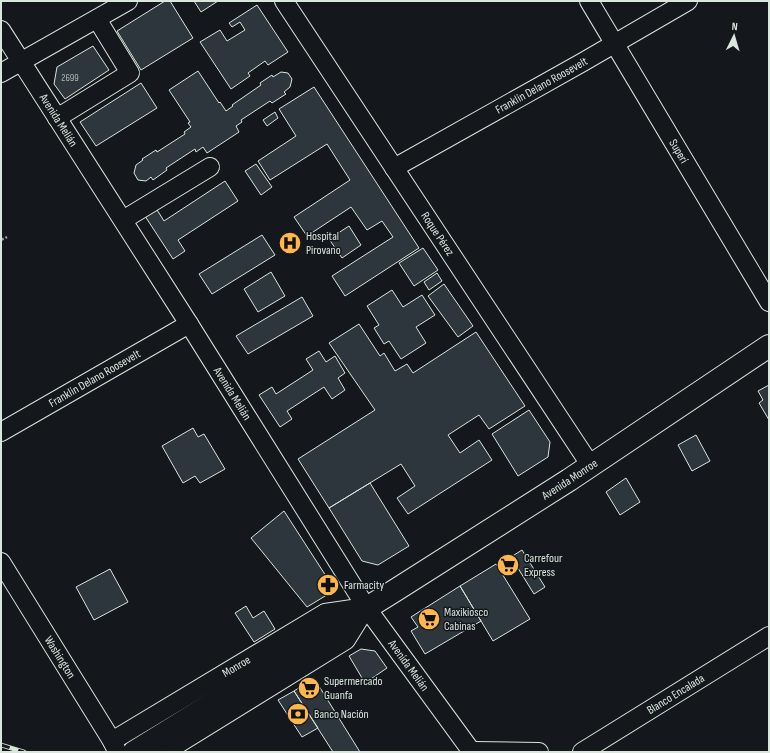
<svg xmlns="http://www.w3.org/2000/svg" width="770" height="753" font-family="'Sofia Sans Condensed',sans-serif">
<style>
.building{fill:#2c363c;stroke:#d8e6dc}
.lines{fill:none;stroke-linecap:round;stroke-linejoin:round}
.minor-casing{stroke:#d8e6dc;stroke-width:20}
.major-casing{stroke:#d8e6dc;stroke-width:24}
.path{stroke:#9da8a2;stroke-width:2.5;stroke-dasharray:3 2;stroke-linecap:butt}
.minor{stroke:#14181c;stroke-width:18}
.major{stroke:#14181c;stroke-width:22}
.rail-casing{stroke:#d8e6dc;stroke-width:4.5}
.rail{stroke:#14181c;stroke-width:3;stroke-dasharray:9;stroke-linecap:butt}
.labels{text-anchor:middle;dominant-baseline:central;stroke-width:3;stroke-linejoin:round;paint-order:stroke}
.number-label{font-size:10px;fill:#adbab4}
.street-label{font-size:12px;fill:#d8e6dc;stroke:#14181c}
.poi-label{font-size:12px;fill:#d8e6dc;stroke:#14181c;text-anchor:start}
</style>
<rect width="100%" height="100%" fill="#14181c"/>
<path class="building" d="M165,1h5l23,37 -52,32 -24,-39z
M194,1h24l-17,11z
M257,5l31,47 -20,13 -3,-4 -17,12 2,3 -19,13 -31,-47 20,-12 7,11 18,-11 -5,-8 -8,5 -3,-4z
M93,46l16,24 -44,29 -11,-15 3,-17z
M198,71l21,32 1,-1 6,9 7,-5 -1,-1 29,-20 -1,-2 12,-8 1,2 8,-5 7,1 4,6 -2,8 -6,5 2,2 -14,9 -2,-2 -29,19 1,2 -6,4 3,6 -32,21 -4,-6 -7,5 -1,-3 -29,19 1,2 -14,10 -2,-3 -5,4 -8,-1 -4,-7 2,-8 7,-5 -1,-1 14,-9 1,2 28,-18 -1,-2 7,-5 -3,-4 2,-1 -21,-32z
M141,83l16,25 -61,38 -16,-24z
M314,87l105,161 -74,48 -13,-20 61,-39 -11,-16 -15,9 -16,-23 -44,29 -13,-19 56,-37 -23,-36 -57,36 -12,-19 38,-25 -17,-27z
M275,112l3,6 -11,8 -4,-6z
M256,164l16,23 -11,8 -16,-24z
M225,181l13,20 -60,39 7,11 -12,8 -30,-46 11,-8 10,16z
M349,226l12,19 -19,13 -13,-19z
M262,235l13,20 -63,39 -13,-20z
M423,248l15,22 -24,16 -15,-23z
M271,272l14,24 -27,16 -14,-23z
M437,273l5,8 -13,9 -5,-8z
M444,284l29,42 -15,11 -30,-41z
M392,290l11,17 19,-12 13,20 -19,12 10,16 -25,16 -12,-18 -5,3 -10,-16 5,-3 -12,-19z
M302,297l11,19 -65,38 -12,-18z
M359,324l21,32 4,-3 11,18 12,-7 6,9 63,-41 49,74 -36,23 -10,-14 -31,20 12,18 19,-13 13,20 -84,54 -11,-16 18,-12 -14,-22 -72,44 -31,-49 77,-49 -46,-67z
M319,351l7,11 9,-6 10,17 -7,5 7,12 -13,9 -8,-12 -37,24 5,8 -12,8 -21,-32 13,-8 4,7 37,-24 -7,-11z
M769,385v35l-10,-17 4,-3 -5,-9z
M529,410l21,32 -2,15 -30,19 -26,-42z
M193,428l5,9 6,-3 21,35 -25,14 -5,-7 -12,7 -21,-37z
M696,435l14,26 -18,10 -14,-26z
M626,478l14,24 -20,13 -14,-23z
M370,483l39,63 -31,19 -16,-4 -33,-53z
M284,511l51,79 -28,17 -56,-69z
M522,550l23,37 -11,7 -23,-37z
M496,564l34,55 -37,22 -33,-55z
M110,569l18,33 -34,18 -18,-33z
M460,586l21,35 -56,33 -14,-23 7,-4 -7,-10z
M246,606l7,12 11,-7 11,18 -21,13 -19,-29z
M361,649l14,2 12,17 -22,15 -16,-27z
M314,678l46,74h-27l-39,-61z
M294,691l24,37 -16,9 -24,-37z"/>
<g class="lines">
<g class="minor-casing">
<g id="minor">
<path id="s1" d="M284,1l307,465"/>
<path id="s2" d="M589,1l180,301"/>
<path id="s3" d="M1,30l188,294 177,283 106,145"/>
<path d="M1,73l127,-72"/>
<path d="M57,118l73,-45 -33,-54"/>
<path id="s4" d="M394,168l189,-106 105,-61"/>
<path d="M123,220l87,-53"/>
<path id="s5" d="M1,432l188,-108"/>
<path id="s6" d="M1,562l111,179 5,10"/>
<path id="s7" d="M112,741l213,-128 41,-6"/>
<path d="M472,751l67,1"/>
<path d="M165,752l181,-112 20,-32"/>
<path id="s8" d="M582,752l187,-116"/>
</g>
</g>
<g class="major-casing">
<g id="major">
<path id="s9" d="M134,752l257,-159 178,-113 200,-134"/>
</g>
</g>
<path class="path" d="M1,240l6,-3"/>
<use href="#minor" class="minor"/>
<use href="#major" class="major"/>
<g class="rail-casing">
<path id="rail" d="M1,745l23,7"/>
</g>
<use href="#rail" class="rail"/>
</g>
<defs>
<g id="hospital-disc" transform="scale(1.15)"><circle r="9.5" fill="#ffb74d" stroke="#14181c"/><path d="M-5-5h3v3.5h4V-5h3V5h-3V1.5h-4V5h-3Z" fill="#111"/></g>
<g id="supermarket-disc" transform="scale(1.15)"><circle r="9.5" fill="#ffb74d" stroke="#14181c"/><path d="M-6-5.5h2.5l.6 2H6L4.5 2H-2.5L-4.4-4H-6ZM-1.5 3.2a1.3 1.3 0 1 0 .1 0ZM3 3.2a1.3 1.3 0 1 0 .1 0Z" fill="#111"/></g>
<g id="pharmacy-disc" transform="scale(1.15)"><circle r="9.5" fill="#ffb74d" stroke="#14181c"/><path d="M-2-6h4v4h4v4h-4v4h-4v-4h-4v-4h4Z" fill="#111"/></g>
<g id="bank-disc" transform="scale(1.15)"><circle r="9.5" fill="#ffb74d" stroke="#14181c"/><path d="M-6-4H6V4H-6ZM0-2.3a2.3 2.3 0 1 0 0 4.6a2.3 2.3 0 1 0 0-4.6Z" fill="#111"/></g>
</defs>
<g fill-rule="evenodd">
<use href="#hospital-disc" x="290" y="243"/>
<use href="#supermarket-disc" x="508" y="565"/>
<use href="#pharmacy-disc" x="328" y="585"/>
<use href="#supermarket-disc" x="429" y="619"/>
<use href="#supermarket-disc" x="309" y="688"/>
<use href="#bank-disc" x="298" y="714"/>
</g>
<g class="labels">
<g class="number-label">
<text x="70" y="78">2699</text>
</g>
<g class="street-label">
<text stroke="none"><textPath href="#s4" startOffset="169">Franklin Delano Roosevelt</textPath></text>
<text stroke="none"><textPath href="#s3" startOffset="107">Avenida Melián</textPath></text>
<text stroke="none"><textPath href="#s2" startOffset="175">Superí</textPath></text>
<text stroke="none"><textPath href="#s1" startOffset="279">Roque Pérez</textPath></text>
<text stroke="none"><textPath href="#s5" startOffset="108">Franklin Delano Roosevelt</textPath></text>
<text stroke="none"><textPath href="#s3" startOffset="431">Avenida Melián</textPath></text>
<text stroke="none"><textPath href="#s9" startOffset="514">Avenida Monroe</textPath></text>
<text stroke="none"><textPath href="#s6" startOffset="112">Washington</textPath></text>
<text stroke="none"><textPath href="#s3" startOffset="755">Avenida Melián</textPath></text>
<text stroke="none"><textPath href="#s7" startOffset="145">Monroe</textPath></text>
<text stroke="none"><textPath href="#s8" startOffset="110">Blanco Encalada</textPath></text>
</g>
<g class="poi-label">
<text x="306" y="236">Hospital<tspan x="306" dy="14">Pirovano</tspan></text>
<text x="524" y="558">Carrefour<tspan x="524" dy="14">Express</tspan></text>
<text x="344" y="585">Farmacity</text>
<text x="444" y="612">Maxikiosco<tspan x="444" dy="14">Cabinas</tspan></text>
<text x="324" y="681">Supermercado<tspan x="324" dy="14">Guanfa</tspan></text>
<text x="314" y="714">Banco Nación</text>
</g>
</g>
<rect width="770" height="753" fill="none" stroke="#d8e6dc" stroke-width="4"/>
<g transform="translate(734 36) rotate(5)" stroke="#14181c" stroke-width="3" paint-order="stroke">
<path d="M0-3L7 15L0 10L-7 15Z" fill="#d8e6dc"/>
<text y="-6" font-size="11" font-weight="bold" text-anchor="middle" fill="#d8e6dc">N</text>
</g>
</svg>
